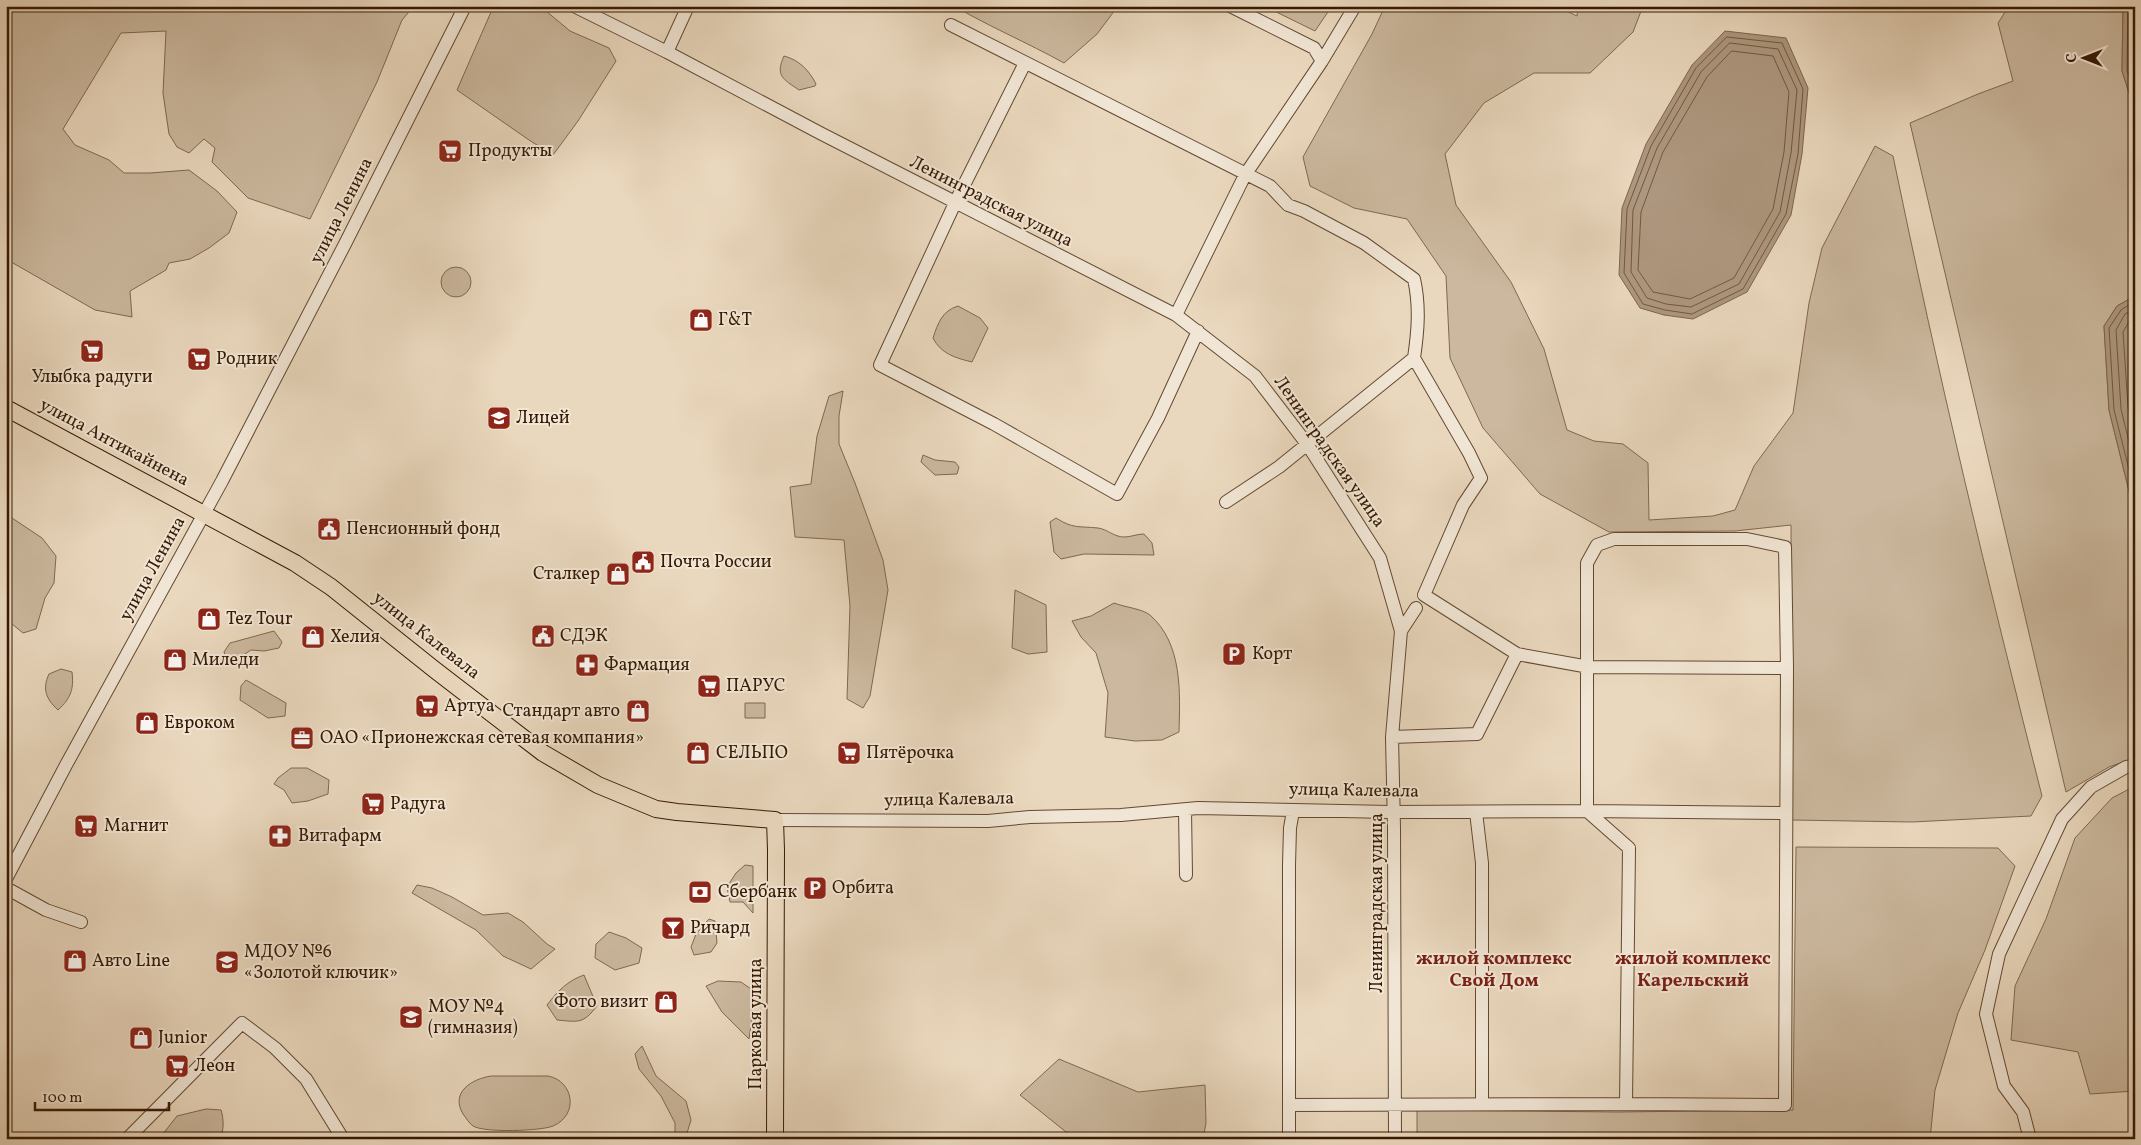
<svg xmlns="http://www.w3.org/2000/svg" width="2141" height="1145" font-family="Vollkorn,serif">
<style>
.green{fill:#cbb89e;stroke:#806850}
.water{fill:#ad977e;stroke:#7d654d}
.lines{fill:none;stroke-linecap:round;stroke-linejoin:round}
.shore{stroke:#725840;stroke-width:1}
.minor-casing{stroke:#634932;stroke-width:14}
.major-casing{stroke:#361903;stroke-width:18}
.minor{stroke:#f1e6d5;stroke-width:12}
.major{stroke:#ead8be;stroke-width:16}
.labels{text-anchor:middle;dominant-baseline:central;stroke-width:4;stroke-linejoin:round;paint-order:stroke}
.poi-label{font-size:18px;fill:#361903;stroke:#f1e6d5;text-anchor:start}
.street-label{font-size:18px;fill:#361903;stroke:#f1e6d5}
.neighbourhood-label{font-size:19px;font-weight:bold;fill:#7a1f14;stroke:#f1e6d5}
</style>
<rect width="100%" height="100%" fill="#ead8be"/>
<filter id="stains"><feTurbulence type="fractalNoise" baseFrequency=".004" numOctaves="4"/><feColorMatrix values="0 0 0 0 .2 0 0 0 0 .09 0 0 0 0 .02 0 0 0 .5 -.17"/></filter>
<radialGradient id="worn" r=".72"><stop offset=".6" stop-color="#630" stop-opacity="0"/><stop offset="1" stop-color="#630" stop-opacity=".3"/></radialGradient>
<path class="green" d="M6,6h408l-12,14 -25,62 -67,137 -62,-21 -36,-36 3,-14 -11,-9 -15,14 -12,-6 -8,-13 -6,-41 3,-62 -45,2 -58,96 12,16 34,15 15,13h26l39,-3 28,21 20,21 -8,21 -20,15 -19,11 -21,4 -3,7 -36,21 2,26 -37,-7 -89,-51z
M496,6h44l30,25 39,17 7,13 -38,60 -25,34 -24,-15 -72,-50 34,-78z
M954,6h164l-21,28 -33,29c-36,-20 -74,-36 -110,-57z
M1264,6h68l-17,25z
M1385,6h171l21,10 1,-10h65l-10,26 -43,41h-56l-50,30 -39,51 11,51 55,77 33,67 23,81 27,11 29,3 25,19 1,57 64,-4 22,-6 19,-44 39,-53 16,-110 13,-55 53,-102 18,10c44,214 95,428 149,640l-11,20 -119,6 -120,-2 -1,-295 -56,6 -126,1 -69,-38 -57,-66 -33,-70 -4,-82 -39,-57 -53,-11 -44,-22 -7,-29 69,-123z
M2009,6h114l-1,65 13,40v185l-18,10 -13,20 5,84 21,85 5,10v253l-26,9 -43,25 -156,-669 68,-29 35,-13 -15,-58z
M784,56c15,4 25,14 32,28l-1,2 -16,4c-16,-11 -24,-14 -15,-34z
M441 282a15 15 0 1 1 30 0a15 15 0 1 1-30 0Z
M958,306l22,12 8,10 -16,34c-16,-4 -31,-8 -39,-24 5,-15 9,-27 25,-32z
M843,391l-4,25v28l16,39 28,77 5,30 -18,106 -7,12 -16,-9 3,-93 -6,-66 -49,-3 -5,-50 21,-3 6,-48 12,-40z
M923,455l12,5 20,2 4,5 -2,7 -22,1 -14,-13z
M6,514l36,24 14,18 -2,27 -9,15 -9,31 -13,4 -17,-14z
M1056,518c17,11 23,8 42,10 9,1 16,9 26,9 7,0 13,-3 20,-3l8,9 2,12 -70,-1 -23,5 -7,-7 -4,-30z
M1015,590l31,15 1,47 -19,2 -16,-6z
M1114,603c10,4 29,6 36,12 33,29 30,78 29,117l-17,8 -27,1 -30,-4 3,-44 -12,-40 -15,-16 -9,-16 19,-5z
M274,631l8,11 -3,6 -15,3 -13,-1 -12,8 -12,2 -3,-8 6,-9z
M61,669l11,3c2,17 -1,26 -14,38 -12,-11 -16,-21 -9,-36z
M246,680l40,23 -1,13 -17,2 -28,-18 1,-14z
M745,703h20v15h-20z
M291,768h16l22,12 -1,14 -20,7 -16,2 -8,-13 -10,-6 4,-6z
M2135,786v305l-45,3 -12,-42 -67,-12 4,-54 31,-67 29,-81 37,-40z
M1796,847l202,1 17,18 -30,84 -27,63 -23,77 -5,49h-513v-29l200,2 176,-2z
M745,865l8,1v47l-10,-11h-13l-3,-15 9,-14z
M417,885l15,3 20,9 31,18 25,-2 15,9 24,22 8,5 -24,20 -28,-13 -27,-26 -64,-37z
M709,919l6,2 2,22 -6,9 -17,3 -3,-8 5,-13z
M609,932l17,6 16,10 -3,15 -24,7 -20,-12 1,-14z
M584,975l13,31c-14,18 -18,16 -40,14l-10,-15c11,-14 20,-24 37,-30z
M718,981l23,1 10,7 1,30 -3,20 -27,-27 -16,-26z
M642,1046l14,30 30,25 5,19 -4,13v6h-12v-16l-14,-27 -22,-27 -4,-15z
M1059,1059l79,33 67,-7 1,38 -3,16h-133l1,-3 -51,-41z
M491,1076h57c26,5 31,39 5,50 -12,5 -69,7 -80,0 -4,-3 -7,-8 -10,-12 -13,-22 9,-35 28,-38z
M206,1109l15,1c3,10 3,20 -1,29h-61l18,-23z"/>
<path class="water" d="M2123,6h12v105l-13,-40z
M1725,31l61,7 22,50 -6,66 -11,61 -44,77 -54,27 -29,-4 -24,-7 -21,-33 3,-67 24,-64 46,-79z
M2135,296v209l-5,-10 -21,-85 -5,-84 13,-20z"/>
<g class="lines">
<path class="shore" d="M2128,6l-1,64 8,25
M2134,6l-1,63 2,6
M1727,37l55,6 21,46 -5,65 -12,60 -43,75 -51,25 -27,-4 -22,-6 -19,-31 3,-64 24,-63 45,-78z
M1730,43l48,6 19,41 -6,63 -11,59 -41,72 -48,23 -25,-3 -19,-6 -16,-26 2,-62 24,-62 44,-76z
M1732,51l41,5 16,36 -5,60 -11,57 -39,69 -44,21 -37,-7 -15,-22 3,-58 22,-60 44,-75z
M2135,301l-14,9 -12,18 5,82 21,83
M2135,309l-10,5 -9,16 5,79 14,58
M2135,317l-5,3 -7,12 5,75 7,28"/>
<g class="minor-casing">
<path id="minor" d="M574,6l93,46 153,81 356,182 79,61 52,68 73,114 21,73 -9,106 2,91 1,311
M1230,6l84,42 8,13
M951,25l319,161 18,19 16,6 60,32 50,36c6,27 4,52 0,79l-135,109 -53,35
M667,52l21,-46
M1025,63l-70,140 -75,162 114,59 123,70 41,-76 40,-87
M1176,315l69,-140 77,-114 33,-55
M1414,358l55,95 12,25 -18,27 -39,90 93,59 72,13 198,1
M1614,539h133l38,8 2,121 -2,437 -159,-1 3,-256 -42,-37v-248l10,-18z
M1401,631l15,-23
M1392,737l85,-3 40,-80
M1185,810l1,65
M1476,812l6,51v241
M775,820l213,1 42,-4 91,-2 77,-7 192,4 197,-1 199,2
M6,879l60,-114 156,-284 124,-239 119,-236
M6,888l40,22 35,12
M1289,1105l337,-1
M127,1139l115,-116 33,25 31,31 37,60
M1289,1139v-274l1,-37 3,-17
M2030,1139l-7,-27 -19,-26 -18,-72 13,-60 63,-135 29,-32 35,-20 9,-2"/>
</g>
<g class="major-casing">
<path id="major" d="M6,408l289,155 36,24 104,83 108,83 55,32 58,24 21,3 98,8 1,30 -1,289"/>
</g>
<use href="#minor" class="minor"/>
<use href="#major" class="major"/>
</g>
<defs>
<g id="supermarket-square" transform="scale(1.25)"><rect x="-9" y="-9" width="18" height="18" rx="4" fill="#8f2418" stroke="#f1e6d5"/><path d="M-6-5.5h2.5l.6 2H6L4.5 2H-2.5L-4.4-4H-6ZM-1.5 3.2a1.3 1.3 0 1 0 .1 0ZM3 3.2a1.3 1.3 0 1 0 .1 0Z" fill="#fff"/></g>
<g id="shop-square" transform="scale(1.25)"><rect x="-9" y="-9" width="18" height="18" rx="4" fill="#8f2418" stroke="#f1e6d5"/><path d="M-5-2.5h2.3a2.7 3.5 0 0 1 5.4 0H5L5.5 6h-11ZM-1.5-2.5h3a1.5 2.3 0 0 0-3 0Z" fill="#fff"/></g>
<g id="university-square" transform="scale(1.25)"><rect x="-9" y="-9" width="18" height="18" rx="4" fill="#8f2418" stroke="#f1e6d5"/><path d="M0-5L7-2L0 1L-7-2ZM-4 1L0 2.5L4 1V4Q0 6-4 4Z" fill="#fff"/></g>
<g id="civic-square" transform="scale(1.25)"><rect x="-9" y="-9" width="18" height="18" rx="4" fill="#8f2418" stroke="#f1e6d5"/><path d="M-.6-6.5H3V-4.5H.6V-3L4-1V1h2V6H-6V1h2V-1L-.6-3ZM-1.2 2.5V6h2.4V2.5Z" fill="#fff"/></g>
<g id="parking-square" transform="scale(1.25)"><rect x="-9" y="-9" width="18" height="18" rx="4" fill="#8f2418" stroke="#f1e6d5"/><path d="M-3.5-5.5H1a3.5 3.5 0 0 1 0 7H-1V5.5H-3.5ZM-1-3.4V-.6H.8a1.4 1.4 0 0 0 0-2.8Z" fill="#fff"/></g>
<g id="pharmacy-square" transform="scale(1.25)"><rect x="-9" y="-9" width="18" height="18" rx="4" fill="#8f2418" stroke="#f1e6d5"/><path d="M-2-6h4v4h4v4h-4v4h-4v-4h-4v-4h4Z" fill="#fff"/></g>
<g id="office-square" transform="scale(1.25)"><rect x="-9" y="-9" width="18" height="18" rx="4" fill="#8f2418" stroke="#f1e6d5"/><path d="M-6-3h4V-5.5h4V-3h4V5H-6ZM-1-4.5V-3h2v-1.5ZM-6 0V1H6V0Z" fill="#fff"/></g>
<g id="bank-square" transform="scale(1.25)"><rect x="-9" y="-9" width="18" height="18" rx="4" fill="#8f2418" stroke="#f1e6d5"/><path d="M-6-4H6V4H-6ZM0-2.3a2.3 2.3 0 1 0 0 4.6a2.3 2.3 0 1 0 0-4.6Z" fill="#fff"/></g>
<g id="bar-square" transform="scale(1.25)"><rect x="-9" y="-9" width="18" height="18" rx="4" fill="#8f2418" stroke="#f1e6d5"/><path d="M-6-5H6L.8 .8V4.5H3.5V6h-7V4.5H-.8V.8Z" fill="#fff"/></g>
<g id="school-square" transform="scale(1.25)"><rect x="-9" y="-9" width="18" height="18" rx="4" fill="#8f2418" stroke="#f1e6d5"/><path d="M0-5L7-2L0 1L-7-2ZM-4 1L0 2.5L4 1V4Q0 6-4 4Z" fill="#fff"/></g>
</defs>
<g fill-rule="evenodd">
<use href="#supermarket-square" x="450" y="151"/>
<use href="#shop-square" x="701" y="320"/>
<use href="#supermarket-square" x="92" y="351"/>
<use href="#supermarket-square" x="199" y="359"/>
<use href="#university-square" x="499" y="418"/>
<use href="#civic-square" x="329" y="529"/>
<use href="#civic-square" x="643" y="562"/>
<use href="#shop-square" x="618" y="574"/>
<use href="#shop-square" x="209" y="619"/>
<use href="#civic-square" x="543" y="636"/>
<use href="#shop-square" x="313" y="637"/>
<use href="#parking-square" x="1234" y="654"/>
<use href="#shop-square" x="175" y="660"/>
<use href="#pharmacy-square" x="587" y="665"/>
<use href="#supermarket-square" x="709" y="686"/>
<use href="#supermarket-square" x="427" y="706"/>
<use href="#shop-square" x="638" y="711"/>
<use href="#shop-square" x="147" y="723"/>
<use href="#office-square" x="302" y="738"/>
<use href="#shop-square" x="698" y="753"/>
<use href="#supermarket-square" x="849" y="753"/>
<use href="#supermarket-square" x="373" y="804"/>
<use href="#supermarket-square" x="86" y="826"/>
<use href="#pharmacy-square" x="280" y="836"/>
<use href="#parking-square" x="815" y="888"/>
<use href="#bank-square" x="700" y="892"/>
<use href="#bar-square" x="673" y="928"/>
<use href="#shop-square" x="75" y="961"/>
<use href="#school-square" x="227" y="962"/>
<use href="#shop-square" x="666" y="1002"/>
<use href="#school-square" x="411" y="1017"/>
<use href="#shop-square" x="141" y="1038"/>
<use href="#supermarket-square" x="177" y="1066"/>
</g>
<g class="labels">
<g class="poi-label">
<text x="468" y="151">Продукты</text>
<text x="718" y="320">Г&amp;Т</text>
<text x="216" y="359">Родник</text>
<text x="92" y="377" text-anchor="middle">Улыбка радуги</text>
<text x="516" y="418">Лицей</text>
<text x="346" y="529">Пенсионный фонд</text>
<text x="660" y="562">Почта России</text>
<text x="600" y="574" text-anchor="end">Сталкер</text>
<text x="226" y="619">Tez Tour</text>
<text x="560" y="636">СДЭК</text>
<text x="330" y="637">Хелия</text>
<text x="1252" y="654">Корт</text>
<text x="192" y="660">Миледи</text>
<text x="604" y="665">Фармация</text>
<text x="726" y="686">ПАРУС</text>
<text x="444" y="706">Артуа</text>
<text x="620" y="711" text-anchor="end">Стандарт авто</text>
<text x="164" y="723">Евроком</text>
<text x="320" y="738">ОАО «Прионежская сетевая компания»</text>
<text x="716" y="753">СЕЛЬПО</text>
<text x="866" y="753">Пятёрочка</text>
<text x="390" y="804">Радуга</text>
<text x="104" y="826">Магнит</text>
<text x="298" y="836">Витафарм</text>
<text x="832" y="888">Орбита</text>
<text x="718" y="892">Сбербанк</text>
<text x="690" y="928">Ричард</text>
<text x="244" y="952">МДОУ №6<tspan x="244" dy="21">«Золотой ключик»</tspan></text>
<text x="92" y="961">Авто Line</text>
<text x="648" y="1002" text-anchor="end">Фото визит</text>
<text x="428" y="1007">МОУ №4<tspan x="428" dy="21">(гимназия)</tspan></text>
<text x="158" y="1038">Junior</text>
<text x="194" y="1066">Леон</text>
</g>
<g class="street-label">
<text transform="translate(991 202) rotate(27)">Ленинградская улица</text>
<text transform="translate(342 211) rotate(-63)">улица Ленина</text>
<text transform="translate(114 443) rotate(28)">улица Антикайнена</text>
<text transform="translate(1329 452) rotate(55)">Ленинградская улица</text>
<text transform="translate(153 569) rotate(-61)">улица Ленина</text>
<text transform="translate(426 636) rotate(38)">улица Калевала</text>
<text transform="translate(1354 791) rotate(1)">улица Калевала</text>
<text transform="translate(949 800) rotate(-1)">улица Калевала</text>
<text transform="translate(1377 903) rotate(-90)">Ленинградская улица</text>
<text transform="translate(756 1024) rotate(-90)">Парковая улица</text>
</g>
<g class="neighbourhood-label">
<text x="1494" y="959">жилой комплекс<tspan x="1494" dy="22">Свой Дом</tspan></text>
<text x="1693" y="959">жилой комплекс<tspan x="1693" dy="22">Карельский</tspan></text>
</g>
</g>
<rect width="2141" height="1145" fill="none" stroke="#ead8be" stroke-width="25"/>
<rect x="8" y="8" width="2126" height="1130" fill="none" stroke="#361903" stroke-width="2.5"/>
<rect x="12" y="12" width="2116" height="1120" fill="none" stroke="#361903"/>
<g transform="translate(2084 58) rotate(270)" stroke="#f1e6d5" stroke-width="4" paint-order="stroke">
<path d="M0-4L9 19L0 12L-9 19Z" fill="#361903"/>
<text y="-8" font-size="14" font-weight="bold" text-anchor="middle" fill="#361903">С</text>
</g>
<path d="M35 1102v8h134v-8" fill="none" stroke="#361903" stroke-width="2.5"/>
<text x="42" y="1102" font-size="15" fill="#361903" stroke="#f1e6d5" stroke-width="4" paint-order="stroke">100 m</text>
<rect width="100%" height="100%" filter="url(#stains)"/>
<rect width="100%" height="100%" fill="url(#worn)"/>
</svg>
